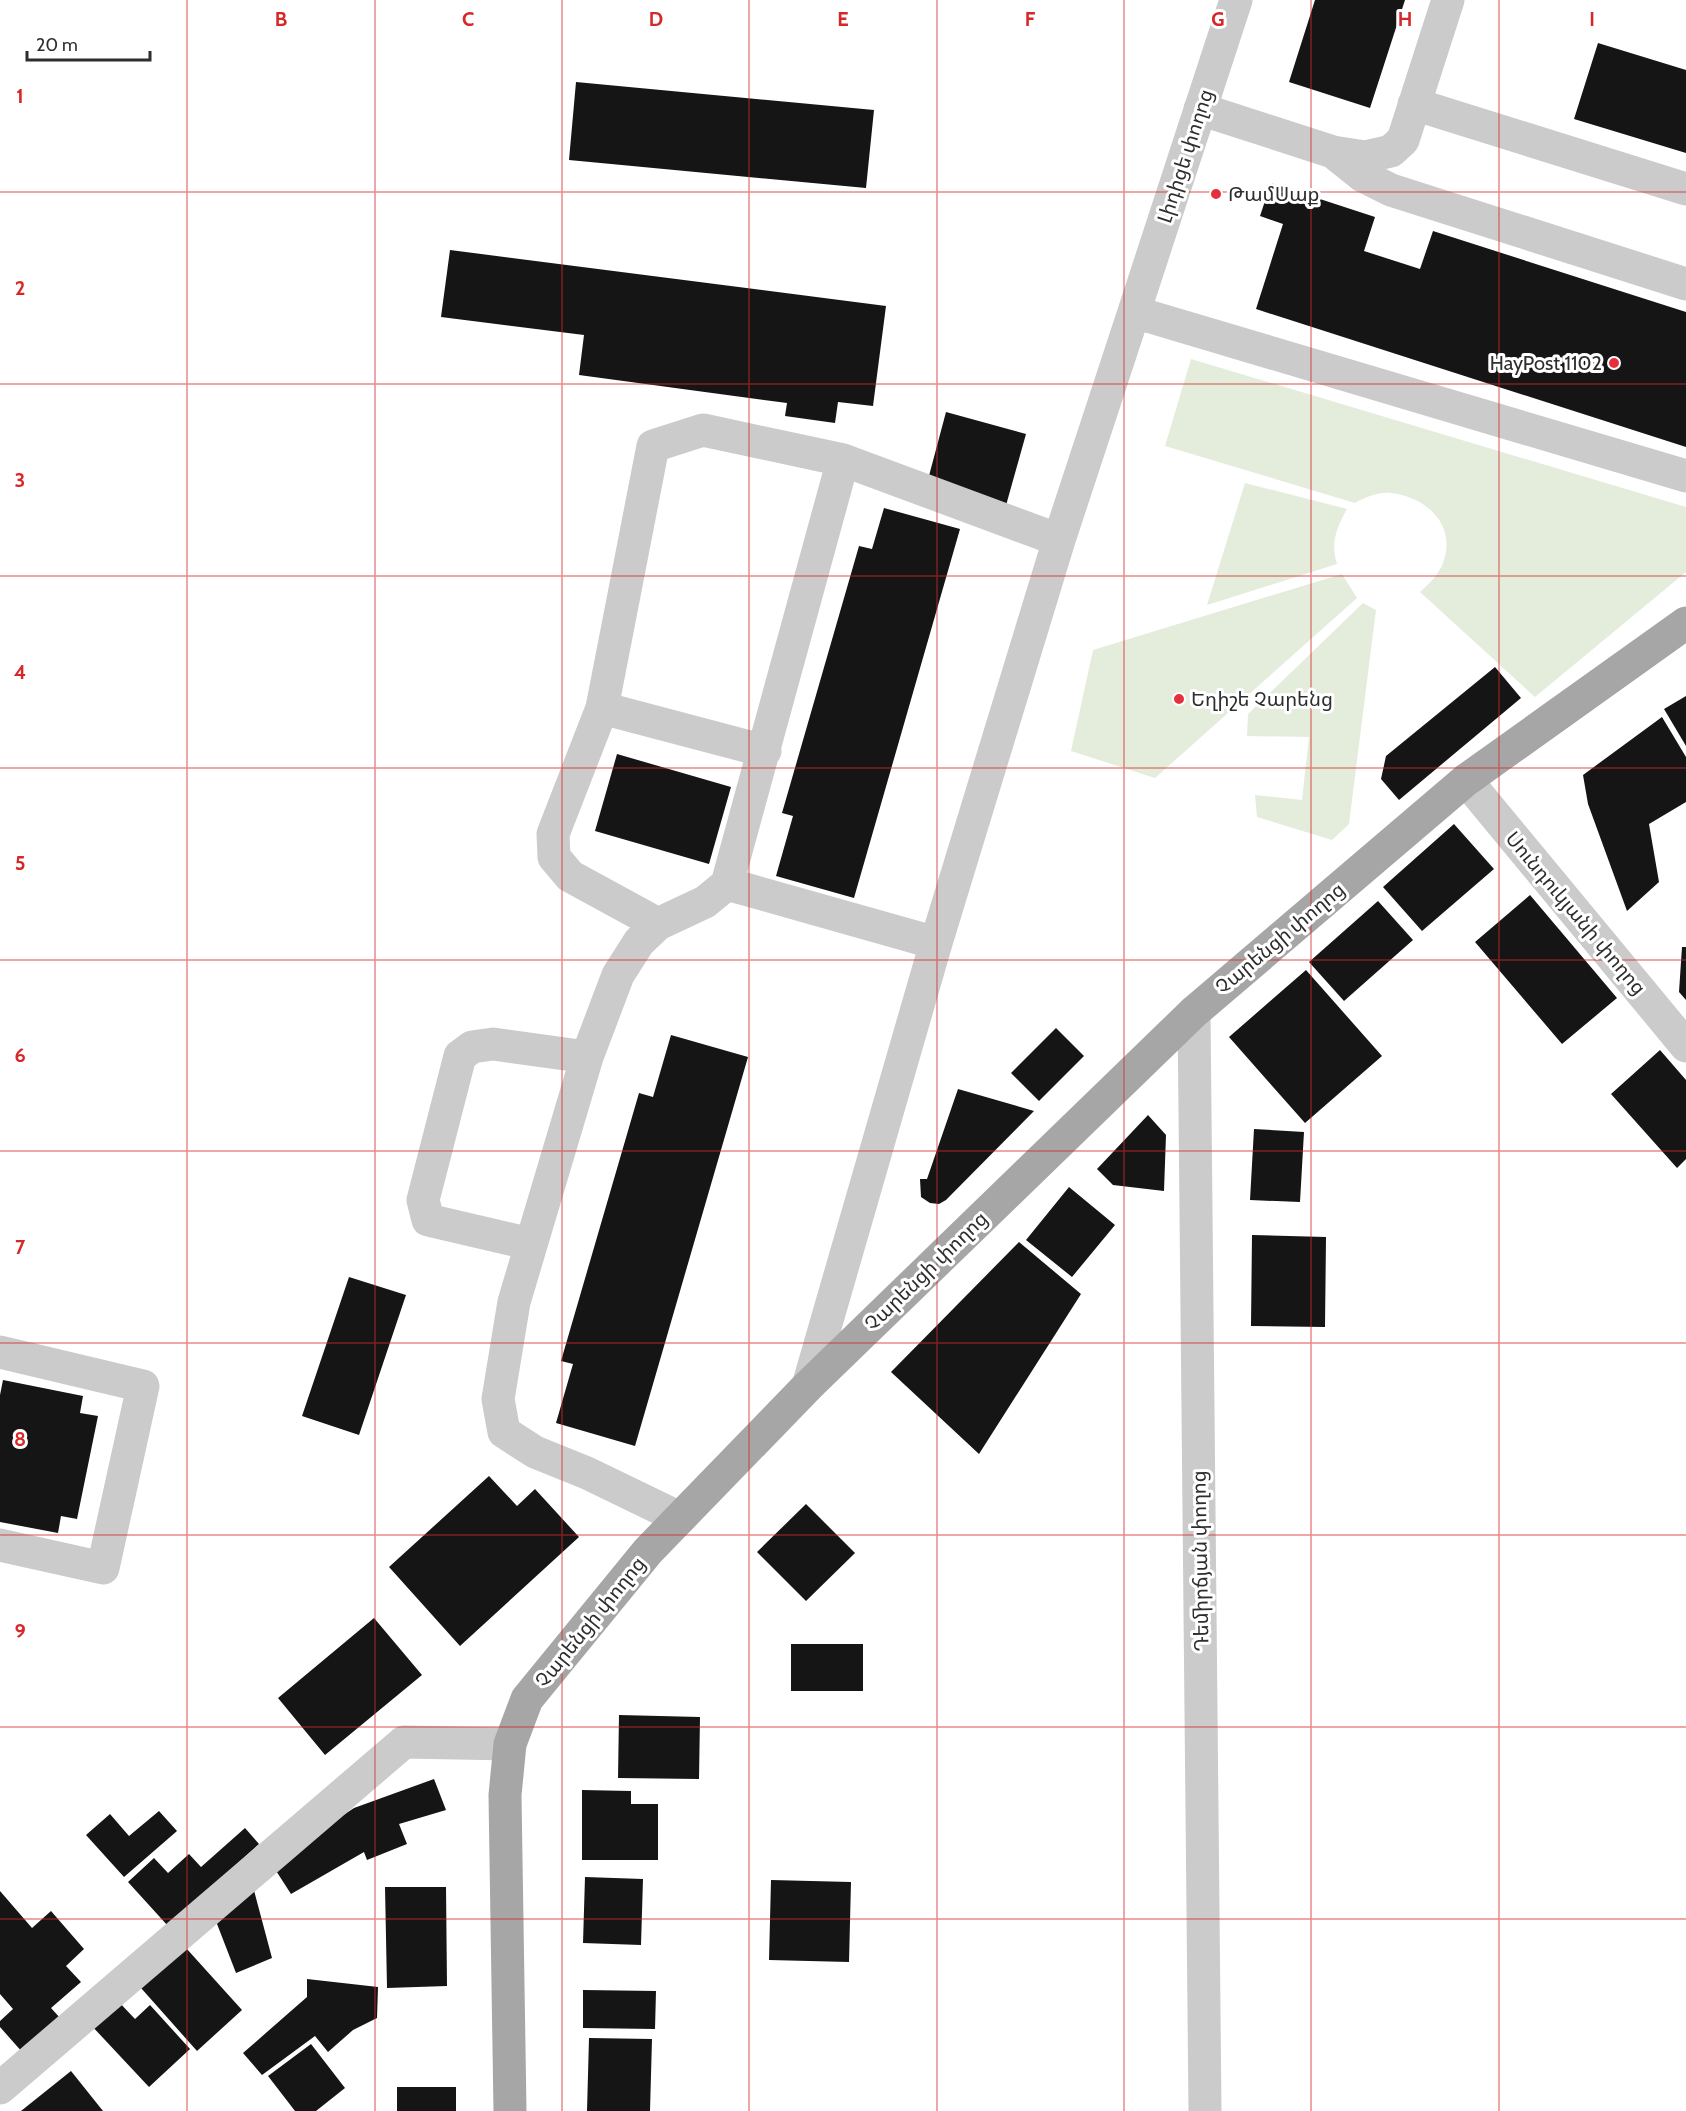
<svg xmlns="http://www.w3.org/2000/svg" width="1686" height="2111" font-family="Cabin,'Noto Sans Armenian',sans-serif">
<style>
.green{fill:#e4ecdc}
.building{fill:#151515}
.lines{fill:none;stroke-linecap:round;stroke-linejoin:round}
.minor{stroke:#cbcbcb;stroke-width:33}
.major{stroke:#a6a6a6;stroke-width:33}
.grid{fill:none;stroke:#d62828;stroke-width:1.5;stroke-opacity:0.55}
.poi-dot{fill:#e62f3d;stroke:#fff;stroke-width:2}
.labels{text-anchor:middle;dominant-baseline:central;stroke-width:6;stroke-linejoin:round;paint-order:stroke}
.street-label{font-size:20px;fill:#2e2e2e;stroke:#fff}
.poi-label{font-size:20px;fill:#2e2e2e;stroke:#fff;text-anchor:start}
.grid-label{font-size:20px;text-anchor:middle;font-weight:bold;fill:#d62828;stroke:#fff;stroke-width:6;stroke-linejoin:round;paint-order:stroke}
</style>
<rect width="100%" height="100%" fill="#fff"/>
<path class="green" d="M1191,359l495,148v65l-151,125 -115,-105c9,-8 19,-18 23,-29 14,-38 -16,-66 -52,-70 -13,-1 -25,4 -36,10l-190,-57z
M1245,483l102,26c-10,18 -17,34 -10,55l-130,41z
M1342,574l15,24 -202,180 -84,-27 22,-101z
M1363,603l13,7 -27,214 -17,16 -75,-23 -2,-22 47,5 7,-63 -62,-1 1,-22z"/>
<path class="building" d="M1315,0h90l-35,108 -81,-26z
M1598,43l88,27v83l-112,-34z
M576,82l298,28 -8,78 -297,-28z
M1271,183l104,34 -11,34 56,18 13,-38 253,81v135l-430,-138 27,-85 -23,-8z
M450,250l436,56 -13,100 -35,-4 -3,21 -50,-7 2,-13 -208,-28 5,-40 -143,-18z
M946,412l80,22 -21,75 -79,-22z
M884,508l76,21 -106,369 -78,-22 17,-60 -11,-3 77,-267 13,3z
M1495,667l26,31 -122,102 -18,-21 5,-23z
M1686,696v50l-22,-37z
M1662,717l24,40v45l-37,22 10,58 -32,29 -39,-107 -5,-29z
M617,754l114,33 -22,77 -114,-33z
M1454,824l40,45 -72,62 -39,-44z
M1530,895l87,103 -55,46 -87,-102z
M1378,901l35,39 -69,61 -35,-39z
M1682,947h4v53l-7,-8z
M1306,970l76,86 -77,67 -76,-86z
M1056,1028l28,28 -45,45 -28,-28z
M671,1035l77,22 -113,389 -79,-23 17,-59 -12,-3 78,-268 14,4z
M1660,1050l26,30v79l-9,9 -66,-74z
M958,1089l76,22 -88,89 -7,4 -9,-1 -9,-6 -1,-18h7z
M1148,1115l18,20 -2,56 -51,-6 -16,-16z
M1254,1129l50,3 -4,70 -50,-2z
M1069,1187l46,38 -43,52 -46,-37z
M1252,1235l74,2 -1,90 -74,-1z
M1019,1242l62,52 -102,160 -88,-82z
M349,1277l57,18 -47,140 -57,-19z
M3,1380l80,16 -3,17 18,3 -21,103 -16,-3 -3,17 -58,-11v-127z
M489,1476l28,30 18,-17 44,48 -119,109 -71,-79z
M806,1504l49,49 -49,48 -49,-49z
M374,1618l48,57 -97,80 -47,-57z
M791,1644h72v47h-72z
M619,1715l81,2 -1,62 -81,-1z
M434,1779l12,31 -47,14 8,20 -40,16 -3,-8 -73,42 -20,-31 83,-55z
M582,1790l49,1v13h27v56h-76z
M159,1811l18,20 -53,46 -38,-42 24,-21 19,22z
M245,1828l14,16 -91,82 -40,-44 26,-24 14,15 21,-19 12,13z
M585,1877l58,2 -2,66 -58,-2z
M771,1880l80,2 -2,80 -80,-2z
M252,1883l20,75 -36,15 -24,-62z
M385,1887h61l1,99 -60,2z
M0,1891l32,37 19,-17 33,38 -18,17 15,16 -30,26 10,11 -38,34 -23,-26v-6l13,-12 -13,-15z
M186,1948l56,62 -45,41 -56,-63z
M307,1979l71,8 -1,31 -24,12 -25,22 -13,-16 -53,39 -19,-22 64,-56z
M583,1990l73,1 -1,38 -72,-1z
M116,1999l19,20 15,-14 40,44 -41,38 -59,-63z
M589,2038l63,1 -2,72h-63z
M311,2044l34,44 -29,23h-21l-27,-35z
M71,2071l32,40h-82z
M397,2087h59v24h-59z"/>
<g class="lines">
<path class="minor" d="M1414,104l272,85
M1200,109l133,43 32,5 26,-6 12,-11 45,-140
M1333,152l30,24 28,14 295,94
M1134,312l102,-312
M843,460l-116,424 209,59
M602,708l-49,126 1,23 16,19 88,48
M765,751l-163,-43 51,-262 50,-16 140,30 216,80
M1466,780l220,266
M1194,1012l11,1099
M531,1244l-103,-24 -5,-20 37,-144 12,-9 21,-3 94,13
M0,1352l143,34 -40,182 -103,-23
M808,1386l128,-443 123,-403 75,-228 552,164
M680,1518l-93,-45 -52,-21 -31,-20 -6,-33 16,-97 73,-245 31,-82 21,-33 19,-18 47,-22 22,-18
M0,2088l404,-346 106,2"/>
<path class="major" d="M510,2111l-5,-316 5,-51 17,-45 121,-148 160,-165 386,-374 272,-232 220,-157"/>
</g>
<path class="grid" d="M187,0v2111M375,0v2111M562,0v2111M749,0v2111M937,0v2111M1124,0v2111M1311,0v2111M1499,0v2111M0,192h1686M0,384h1686M0,576h1686M0,768h1686M0,960h1686M0,1151h1686M0,1343h1686M0,1535h1686M0,1727h1686M0,1919h1686"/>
<g class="poi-dot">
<circle cx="1216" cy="194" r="6"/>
<circle cx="1614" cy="363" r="6"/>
<circle cx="1179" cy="699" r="6"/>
</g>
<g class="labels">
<g class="street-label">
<text transform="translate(1185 156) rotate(-72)">Լիդիցե փողոց</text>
<text transform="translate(1576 913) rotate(50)">Սունդուկյանի փողոց</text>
<text transform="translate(1280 938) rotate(-40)">Չարենցի փողոց</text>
<text transform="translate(926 1271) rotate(-44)">Չարենցի փողոց</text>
<text transform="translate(1200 1561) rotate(-91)">Դեմիրճյան փողոց</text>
<text transform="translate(590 1622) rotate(-51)">Չարենցի փողոց</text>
</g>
<g class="poi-label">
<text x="1228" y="194">ԹամՍաք</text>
<text x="1602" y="363" text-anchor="end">HayPost 1102</text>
<text x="1191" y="699">Եղիշե Չարենց</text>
</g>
</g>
<g class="grid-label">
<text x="281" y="26">B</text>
<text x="468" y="26">C</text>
<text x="656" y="26">D</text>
<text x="843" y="26">E</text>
<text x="1030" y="26">F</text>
<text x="1218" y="26">G</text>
<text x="1405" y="26">H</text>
<text x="1592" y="26">I</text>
<text x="20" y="103">1</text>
<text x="20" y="295">2</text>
<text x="20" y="487">3</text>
<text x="20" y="679">4</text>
<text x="20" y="870">5</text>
<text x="20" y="1062">6</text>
<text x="20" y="1254">7</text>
<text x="20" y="1446">8</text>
<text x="20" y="1638">9</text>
</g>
<path d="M27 51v9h123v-9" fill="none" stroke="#2e2e2e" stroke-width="3"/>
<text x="36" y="51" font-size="18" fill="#2e2e2e" stroke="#ffffff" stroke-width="4.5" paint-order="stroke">20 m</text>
</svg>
